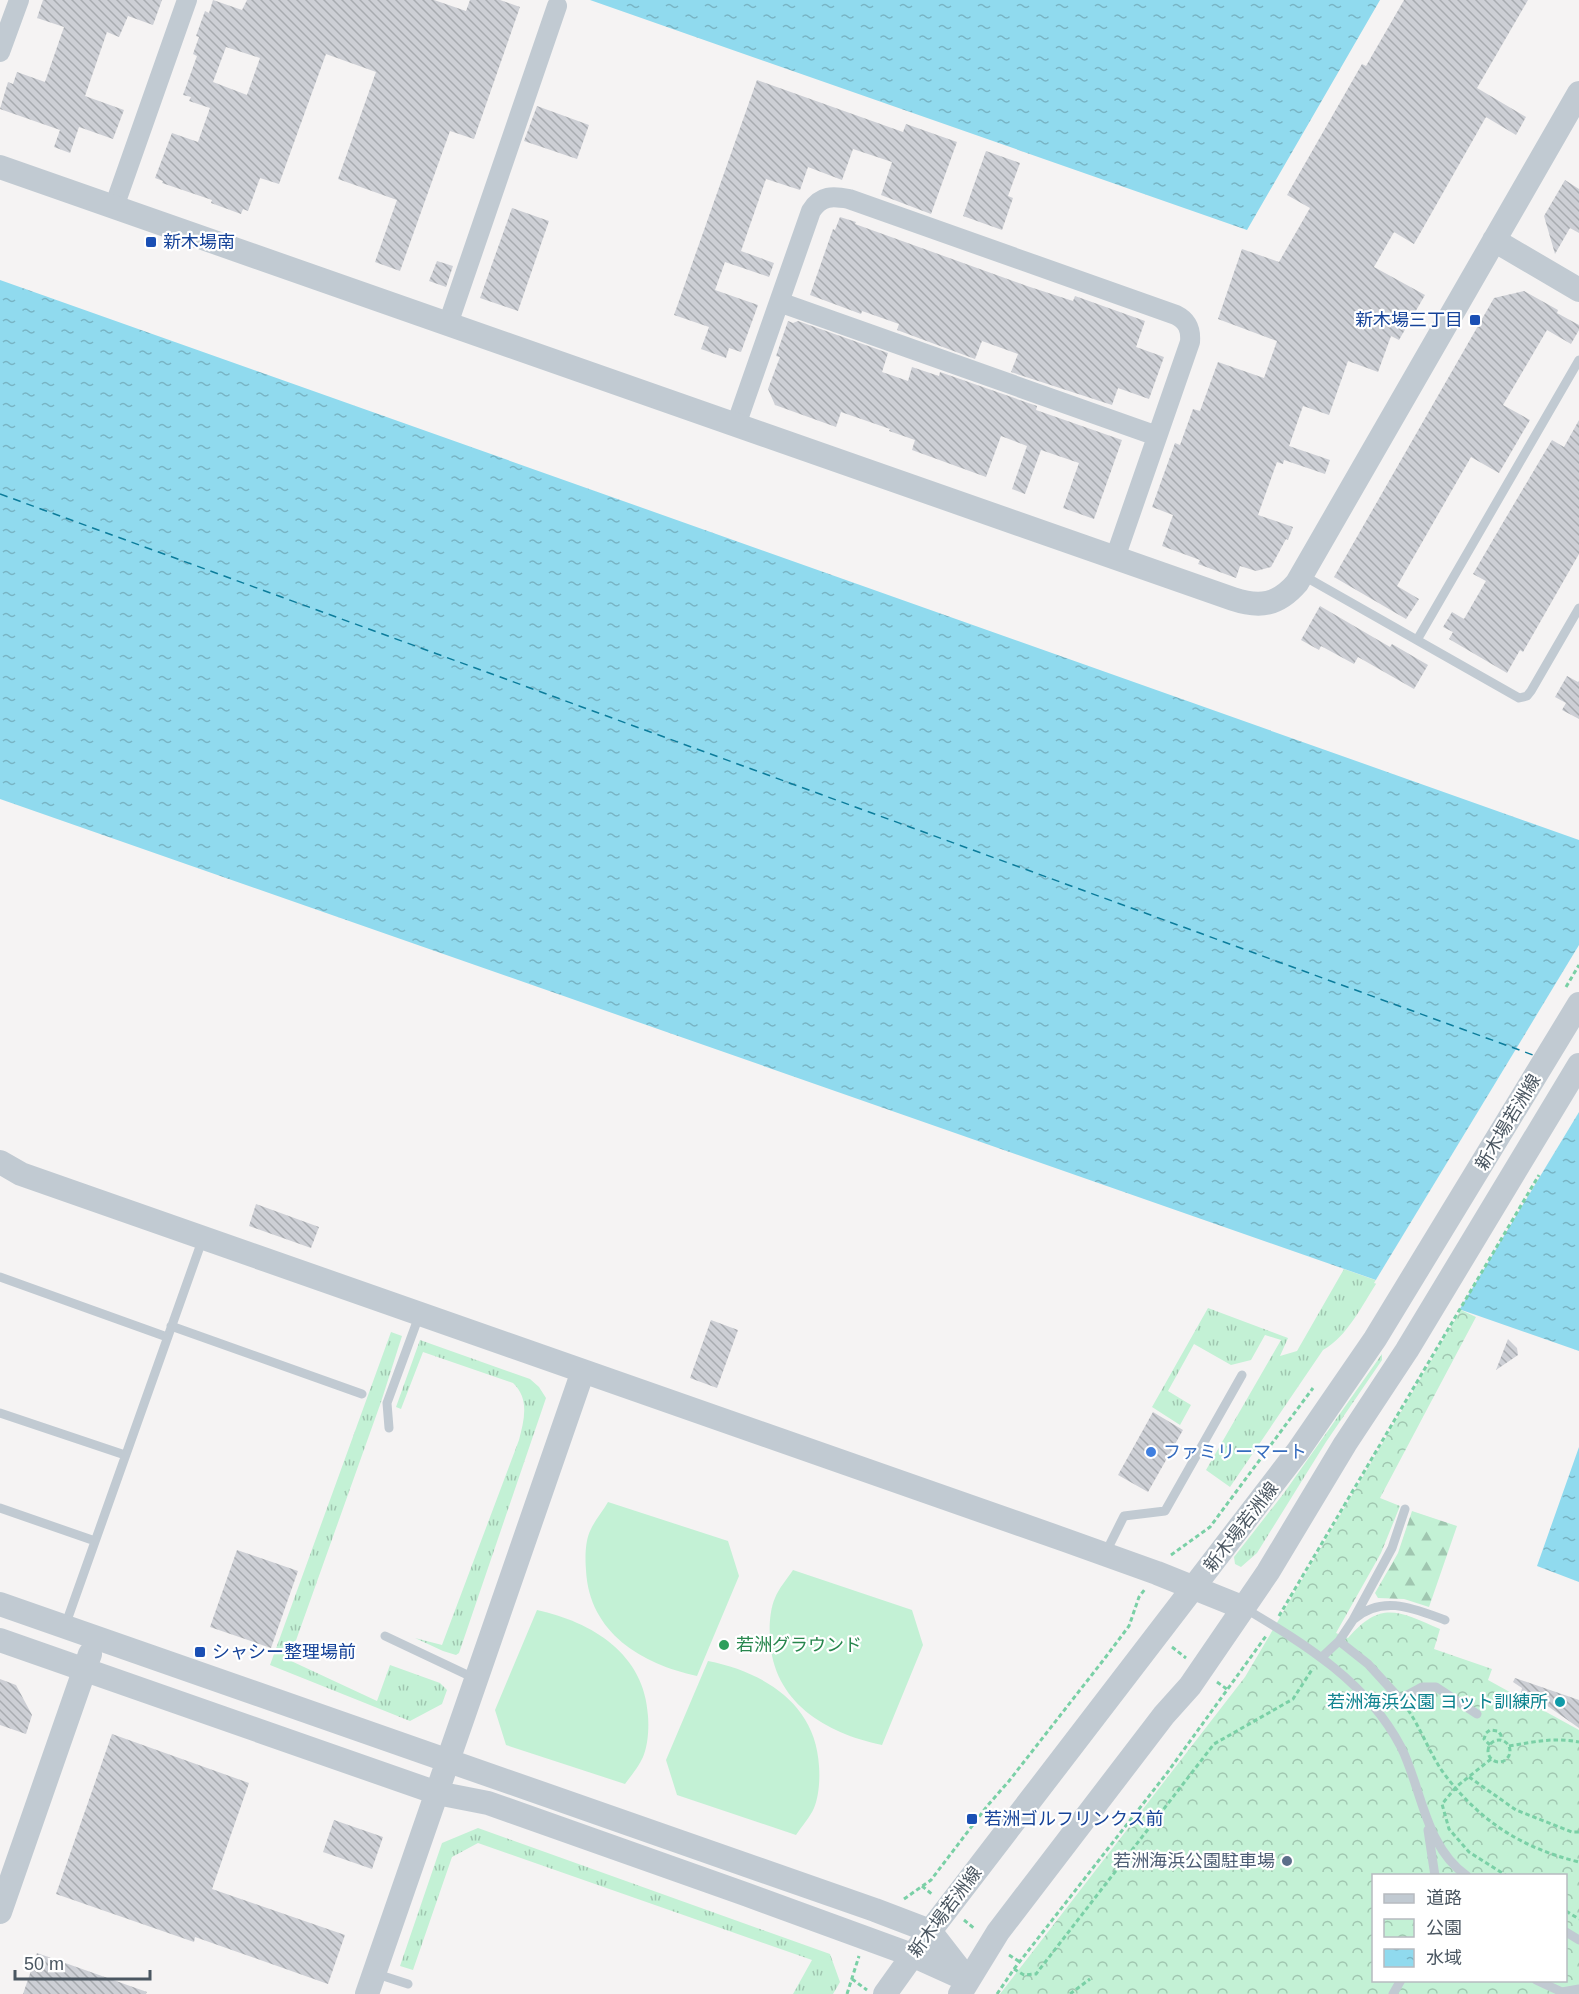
<svg xmlns="http://www.w3.org/2000/svg" width="1579" height="1994" font-family="Arial,'Noto Sans JP',sans-serif">
<style>
.grass{fill:url(#grass-tufts)}
.forest{fill:url(#forest-firs)}
.park{fill:url(#park-crowns);fill-rule:evenodd}
.pitch{fill:#c3f1d5}
.water{fill:url(#water-ripples)}
.pier{fill:#f5f3f3}
.lines{fill:none;stroke-linecap:round;stroke-linejoin:round}
.ferry{stroke:#0c7c9b;stroke-width:1.5;stroke-dasharray:8 6;stroke-linecap:butt}
.building{fill:url(#building-back-hatch);fill-rule:evenodd}
.path{stroke:#7ad0a6;stroke-width:3;stroke-dasharray:4.5 3;stroke-linecap:butt}
.service{stroke:#c1cad2;stroke-width:9}
.minor{stroke:#c1cad2;stroke-width:20}
.tertiary{stroke:#c1cad2;stroke-width:24}
.transit-dot{fill:#1a4fb4;stroke:#fff;stroke-width:2}
.shop-dot{fill:#3f7fe0;stroke:#fff;stroke-width:2}
.leisure-dot{fill:#2e9e5b;stroke:#fff;stroke-width:2}
.culture-dot{fill:#0f9aa8;stroke:#fff;stroke-width:2}
.service-dot{fill:#5c6f8a;stroke:#fff;stroke-width:2}
.labels{text-anchor:middle;dominant-baseline:central;stroke-width:4.5;stroke-linejoin:round;paint-order:stroke}
.transit-label{font-size:18px;fill:#164399;stroke:#fff;text-anchor:start}
.street-label{font-size:18px;fill:#4a5661;stroke:#fff}
.shop-label{font-size:18px;fill:#366cbe;stroke:#fff;text-anchor:start}
.leisure-label{font-size:18px;fill:#27864d;stroke:#fff;text-anchor:start}
.culture-label{font-size:18px;fill:#0d838f;stroke:#fff;text-anchor:end}
.service-label{font-size:18px;fill:#4e5e75;stroke:#fff;text-anchor:end}
</style>
<defs>
<pattern id="grass-tufts" width="24" height="20" patternUnits="userSpaceOnUse" patternTransform="scale(1.5)"><rect width="24" height="20" fill="#c3f1d5"/><path d="M3 7l-1-3M5 7V3M7 7l1-3M15 17l-1-3M17 17v-4M19 17l1-3" fill="none" stroke="#a0c6b0"/></pattern>
<pattern id="forest-firs" width="22" height="20" patternUnits="userSpaceOnUse" patternTransform="scale(1.5)"><rect width="22" height="20" fill="#c3f1d5"/><path d="M5 1l3.5 6h-7zM16 11l3.5 6h-7z" fill="#a0c6b0"/></pattern>
<pattern id="park-crowns" width="20" height="18" patternUnits="userSpaceOnUse" patternTransform="scale(1.5)"><rect width="20" height="18" fill="#c3f1d5"/><path d="M2 6a3 3 0 1 1 6 0M12 15a3 3 0 1 1 6 0" fill="none" stroke="#a0c6b0"/></pattern>
<pattern id="water-ripples" width="26" height="14" patternUnits="userSpaceOnUse" patternTransform="scale(1.5)"><rect width="26" height="14" fill="#90daee"/><path d="M2 4q2-2 4 0t4 0M15 11q2-2 4 0t4 0" fill="none" stroke="#78b4c4"/></pattern>
<pattern id="building-back-hatch" width="6" height="6" patternUnits="userSpaceOnUse" patternTransform="scale(1.5)"><rect width="6" height="6" fill="#cdcfd5"/><path d="M-1 5l2 2M0 0l6 6M5-1l2 2" fill="none" stroke="#a8abb0"/></pattern>
</defs>
<rect width="100%" height="100%" fill="#f5f3f3"/>
<path class="grass" d="M1344,1269l34,12c-16,24 -30,55 -55,69l-93,137 -24,-17 75,-130 -16,-5 -14,25 -20,5 -37,-21 -26,47 23,14 -11,20 -28,-18 56,-99 80,30 -8,18 17,-5z
M391,1332l11,4 -21,66 -92,258 88,41 13,-36 50,18 7,7 -5,14 -32,17 -140,-56z
M420,1340l110,39 9,8 7,11 -87,255 -3,2 -13,-4 -28,-13 27,7 77,-205c5,-20 11,-41 -6,-57l-90,-31 -22,57 -5,-2z
M1382,1354v6l-56,82 -69,111 -16,14 -6,-3 -1,-7 50,-64z
M478,1828l352,126 10,28 -7,12h-40l19,-34 -334,-117 -26,14 -39,113 -13,-4 42,-123z"/>
<path class="forest" d="M1412,1511l45,15 -28,81 -25,-8 -26,-1 -3,-5 23,-40z"/>
<path class="park" d="M1461,1310l15,7 -96,181 20,8 -19,47 -45,80 12,5c33,-38 50,-27 92,-9l-6,20 58,20 -4,11 91,50v264h-579l245,-317zM1374,1876h192v104h-192z"/>
<path class="pitch" d="M608,1502l120,39 11,35 -42,100c-55,-12 -108,-43 -111,-106 -1,-12 -1,-30 5,-41 4,-9 12,-18 17,-27z
M793,1570l119,40 11,35 -41,100c-57,-12 -109,-43 -112,-106 -1,-13 0,-30 5,-41 4,-10 12,-19 18,-28z
M537,1610c55,12 108,44 111,106 1,12 0,30 -5,41 -4,9 -12,19 -18,27l-119,-39 -11,-35z
M708,1661c56,11 108,43 111,105 1,13 0,30 -5,42 -4,9 -12,18 -18,27l-119,-40 -11,-35z"/>
<path class="water" d="M590,0h790l-133,230z
M0,280l1579,560v511l-1579,-552z
M1579,1447v135l-42,-16z"/>
<path class="pier" d="M1579,945v167l-121,200 -84,-29z"/>
<g class="lines">
<path class="ferry" d="M0,494l1533,561"/>
</g>
<path class="building" d="M43,0h119l-9,25 -25,-9 -9,21 -12,-5 -22,64 39,14 -11,29 -34,-12 -9,26 -16,-6 6,-17 -60,-21 8,-27 5,2 4,-12 28,10 19,-55 -27,-9z
M213,0l29,10 5,-10h187l32,11 4,-11h30l20,7 -46,132 -24,-8 -50,140 -25,-9 22,-62 -59,-21 38,-107 -50,-18 -47,130 -19,-6 -12,33 -5,-2 -2,5 -30,-11 1,-3 -50,-17 1,-2 -8,-3 17,-45 26,9 12,-34 -21,-7 2,-4 -8,-2 14,-39 -4,-2 6,-17 -3,-1 9,-25 4,2zM226,47l34,11 -13,37 -34,-13z
M1404,0h124l-51,88 49,29 -10,18 -30,-18 -72,127 -20,-12 -20,35 51,28 -26,45 -8,-4 -13,36 -30,-11 -19,54 -26,-9 -14,40 41,14 -5,14 -41,-14 -1,4 -6,-2 -19,53 35,12 -5,13 -2,-1 -15,28 -15,4 -16,-5 -4,12 -38,-14 2,-4 -38,-14 11,-31 -21,-8 23,-64 5,2 13,-36 7,2 18,-49 46,16 13,-37 -59,-22 24,-70 37,13 31,-54 -23,-13 75,-131 4,2z
M757,80l146,52 3,-8 51,18 -26,72 -50,-19 11,-33 -39,-13 -11,31 -34,-13 -8,23 -34,-11 -25,72 33,12 -5,14 -44,-15 -10,28 43,15 -17,47 -12,-4 -3,10 -25,-9 8,-22 -35,-12z
M537,106l52,19 -12,34 -53,-18z
M986,151l34,12 -12,33 5,2 -11,32 -39,-14z
M1565,180l14,9v44l-9,-5 -15,26 -11,-38z
M512,208l37,13 -31,90 -38,-13z
M840,217l16,5 -1,2 172,62 46,15 2,-5 70,25 -9,26 28,10 -15,42 -31,-11 -6,17 -101,-33 7,-18 -36,-13 -7,18 -78,-29 2,-6 -37,-13 -1,3 -51,-19 23,-66 2,1z
M437,261l16,5 -7,21 -17,-6z
M1524,291l34,19 -1,3 22,12v5l-8,14 -24,-14 -44,75 27,15 -31,53 -28,-16 -74,129 22,13 -13,20 -72,-42 160,-279z
M788,321l5,2 5,-2 90,32 -6,19 26,9 4,-14 27,9 1,-4 97,34 -1,4 86,30 -28,79 -31,-11 16,-45 -38,-13 -16,44 -13,-5 15,-43 -26,-10 -15,41 -74,-27 3,-10 -26,-9 1,-2 -49,-17 -5,15 -61,-22 -7,-16 12,-32 -4,-1z
M1579,420v134l-56,98 -3,-2 -13,23 -58,-34 4,-7 -10,-5 9,-15 12,7 22,-38 -13,-7 28,-48 51,-86 12,7z
M1320,606l70,41 2,-3 36,21 -14,24 -56,-32 -4,7 -33,-18 -2,4 -18,-10z
M1567,676l11,6 1,-1v38l-17,-9 4,-7 -11,-6z
M256,1204l63,23 -8,21 -62,-22z
M711,1320l27,10 -21,58 -27,-10z
M1508,1339l9,9 1,7 -22,15z
M1153,1412l30,18 -35,62 -30,-17z
M237,1550l61,21 -27,77 -61,-21z
M1515,1678l64,22v28l-40,-28 -6,5 -8,-1 -5,-7 2,-9 -9,-6z
M0,1679l16,6 16,30 -6,19 -26,-9z
M112,1734l137,49 -37,106 133,46 -17,49 -133,-47 -1,5 -138,-48z
M334,1820l49,17 -11,32 -49,-17z
M37,1953l110,39 -1,2h-123z"/>
<g class="lines">
<path class="path" d="M1566,987l13,-22
M1171,1555l39,-28 103,-139
M1279,1616l260,-441
M1172,1647l14,11
M1217,1682l11,8
M1408,1710c14,20 22,45 37,65 36,47 77,73 134,87
M1488 1751a11 11 0 1 1 22 0a11 11 0 1 1-22 0Z
M1490,1745l-6,-6 2,-6 4,-3 8,1 3,4v5
M1509,1746c25,-4 45,-9 70,-4
M1491,1759l-35,28 -14,17 7,25 20,23 38,24
M1469,1777l47,33 56,22h7
M922,1886l11,9
M904,1899l27,-19 57,-75 21,-24 96,-123 24,-32 10,-29 6,-8
M1566,1911l13,8
M964,1920l11,9
M1009,1955l11,7
M1014,1969l153,-196 99,-137
M852,1979l15,11
M847,1994l12,-38
M997,1994l17,-25 10,6 12,-1 178,-230 79,-45 20,-31
M1070,1994l20,-15"/>
<path class="service" d="M1304,576l215,122 8,-2 4,-5 48,-83
M1417,640l162,-280
M0,1277l167,60
M171,1326l191,68
M0,1413l125,42
M389,1428l-2,-25 32,-87
M0,1508l95,33
M1106,1552l18,-36 41,-5 77,-136
M1246,1609c60,36 121,73 155,138 21,42 24,100 66,129
M1354,1619c29,-25 61,-10 91,1
M65,1626l138,-388
M385,1636l91,43
M1339,1641l29,23 32,35 22,-12h14l41,27
M1322,1657l17,-16 14,-21 39,-72 13,-39
M1428,1830l7,46
M1566,1932l13,8
M377,1974l31,10
M1536,1980l26,12 17,-3
M1393,1994l8,-14"/>
<path class="minor" d="M0,52l19,-52
M114,207l73,-207
M779,302l378,134
M448,324l109,-318
M736,425l75,-214c10,-16 22,-15 38,-12l327,116c12,6 15,15 14,27l-75,216"/>
<path class="tertiary" d="M0,167l1233,432c27,9 45,6 64,-16l282,-490
M1494,240l85,50
M0,1162l21,12 1044,366 92,33 87,35
M0,1604l875,306 55,21 38,49
M0,1640l437,153 51,10 257,91 167,61 51,23
M0,1912l90,-258
M367,1994l216,-623
M885,1994l45,-63 368,-480 77,-112 204,-335
M960,1994l38,-62 166,-217 26,-29 78,-114 77,-128 62,-94 172,-285"/>
</g>
<g class="transit-dot">
<rect x="145" y="236" width="12" height="12" rx="3"/>
<rect x="1469" y="314" width="12" height="12" rx="3"/>
<rect x="194" y="1646" width="12" height="12" rx="3"/>
<rect x="966" y="1813" width="12" height="12" rx="3"/>
</g>
<circle class="shop-dot" cx="1151" cy="1452" r="6"/>
<circle class="leisure-dot" cx="724" cy="1645" r="6"/>
<circle class="culture-dot" cx="1560" cy="1702" r="6"/>
<circle class="service-dot" cx="1287" cy="1861" r="6"/>
<g class="labels">
<g class="transit-label">
<text x="163" y="242">新木場南</text>
<text x="1463" y="320" text-anchor="end">新木場三丁目</text>
<text x="212" y="1652">シャシー整理場前</text>
<text x="984" y="1819">若洲ゴルフリンクス前</text>
</g>
<g class="street-label">
<text transform="translate(1508 1122) rotate(-59)">新木場若洲線</text>
<text transform="translate(1241 1527) rotate(-52)">新木場若洲線</text>
<text transform="translate(945 1912) rotate(-53)">新木場若洲線</text>
</g>
<g class="shop-label">
<text x="1163" y="1452">ファミリーマート</text>
</g>
<g class="leisure-label">
<text x="736" y="1645">若洲グラウンド</text>
</g>
<g class="culture-label">
<text x="1548" y="1702">若洲海浜公園 ヨット訓練所</text>
</g>
<g class="service-label">
<text x="1275" y="1861">若洲海浜公園駐車場</text>
</g>
</g>
<rect x="1372" y="1874" width="195" height="108" fill="#ffffff" stroke="#b7bbc0" stroke-width="1.5"/>
<rect x="1384" y="1894" width="30" height="9" fill="#c1cad2" stroke="#b7bbc0" stroke-width="1.5"/>
<text x="1426" y="1904" font-size="18" fill="#4a5661">道路</text>
<rect x="1384" y="1919" width="30" height="18" fill="url(#park-crowns)" stroke="#b7bbc0" stroke-width="1.5"/>
<text x="1426" y="1934" font-size="18" fill="#4a5661">公園</text>
<rect x="1384" y="1949" width="30" height="18" fill="url(#water-ripples)" stroke="#b7bbc0" stroke-width="1.5"/>
<text x="1426" y="1964" font-size="18" fill="#4a5661">水域</text>
<path d="M15 1970v9h135v-9" fill="none" stroke="#4a5661" stroke-width="3"/>
<text x="24" y="1970" font-size="18" fill="#4a5661" stroke="#ffffff" stroke-width="4.5" paint-order="stroke">50 m</text>
</svg>
